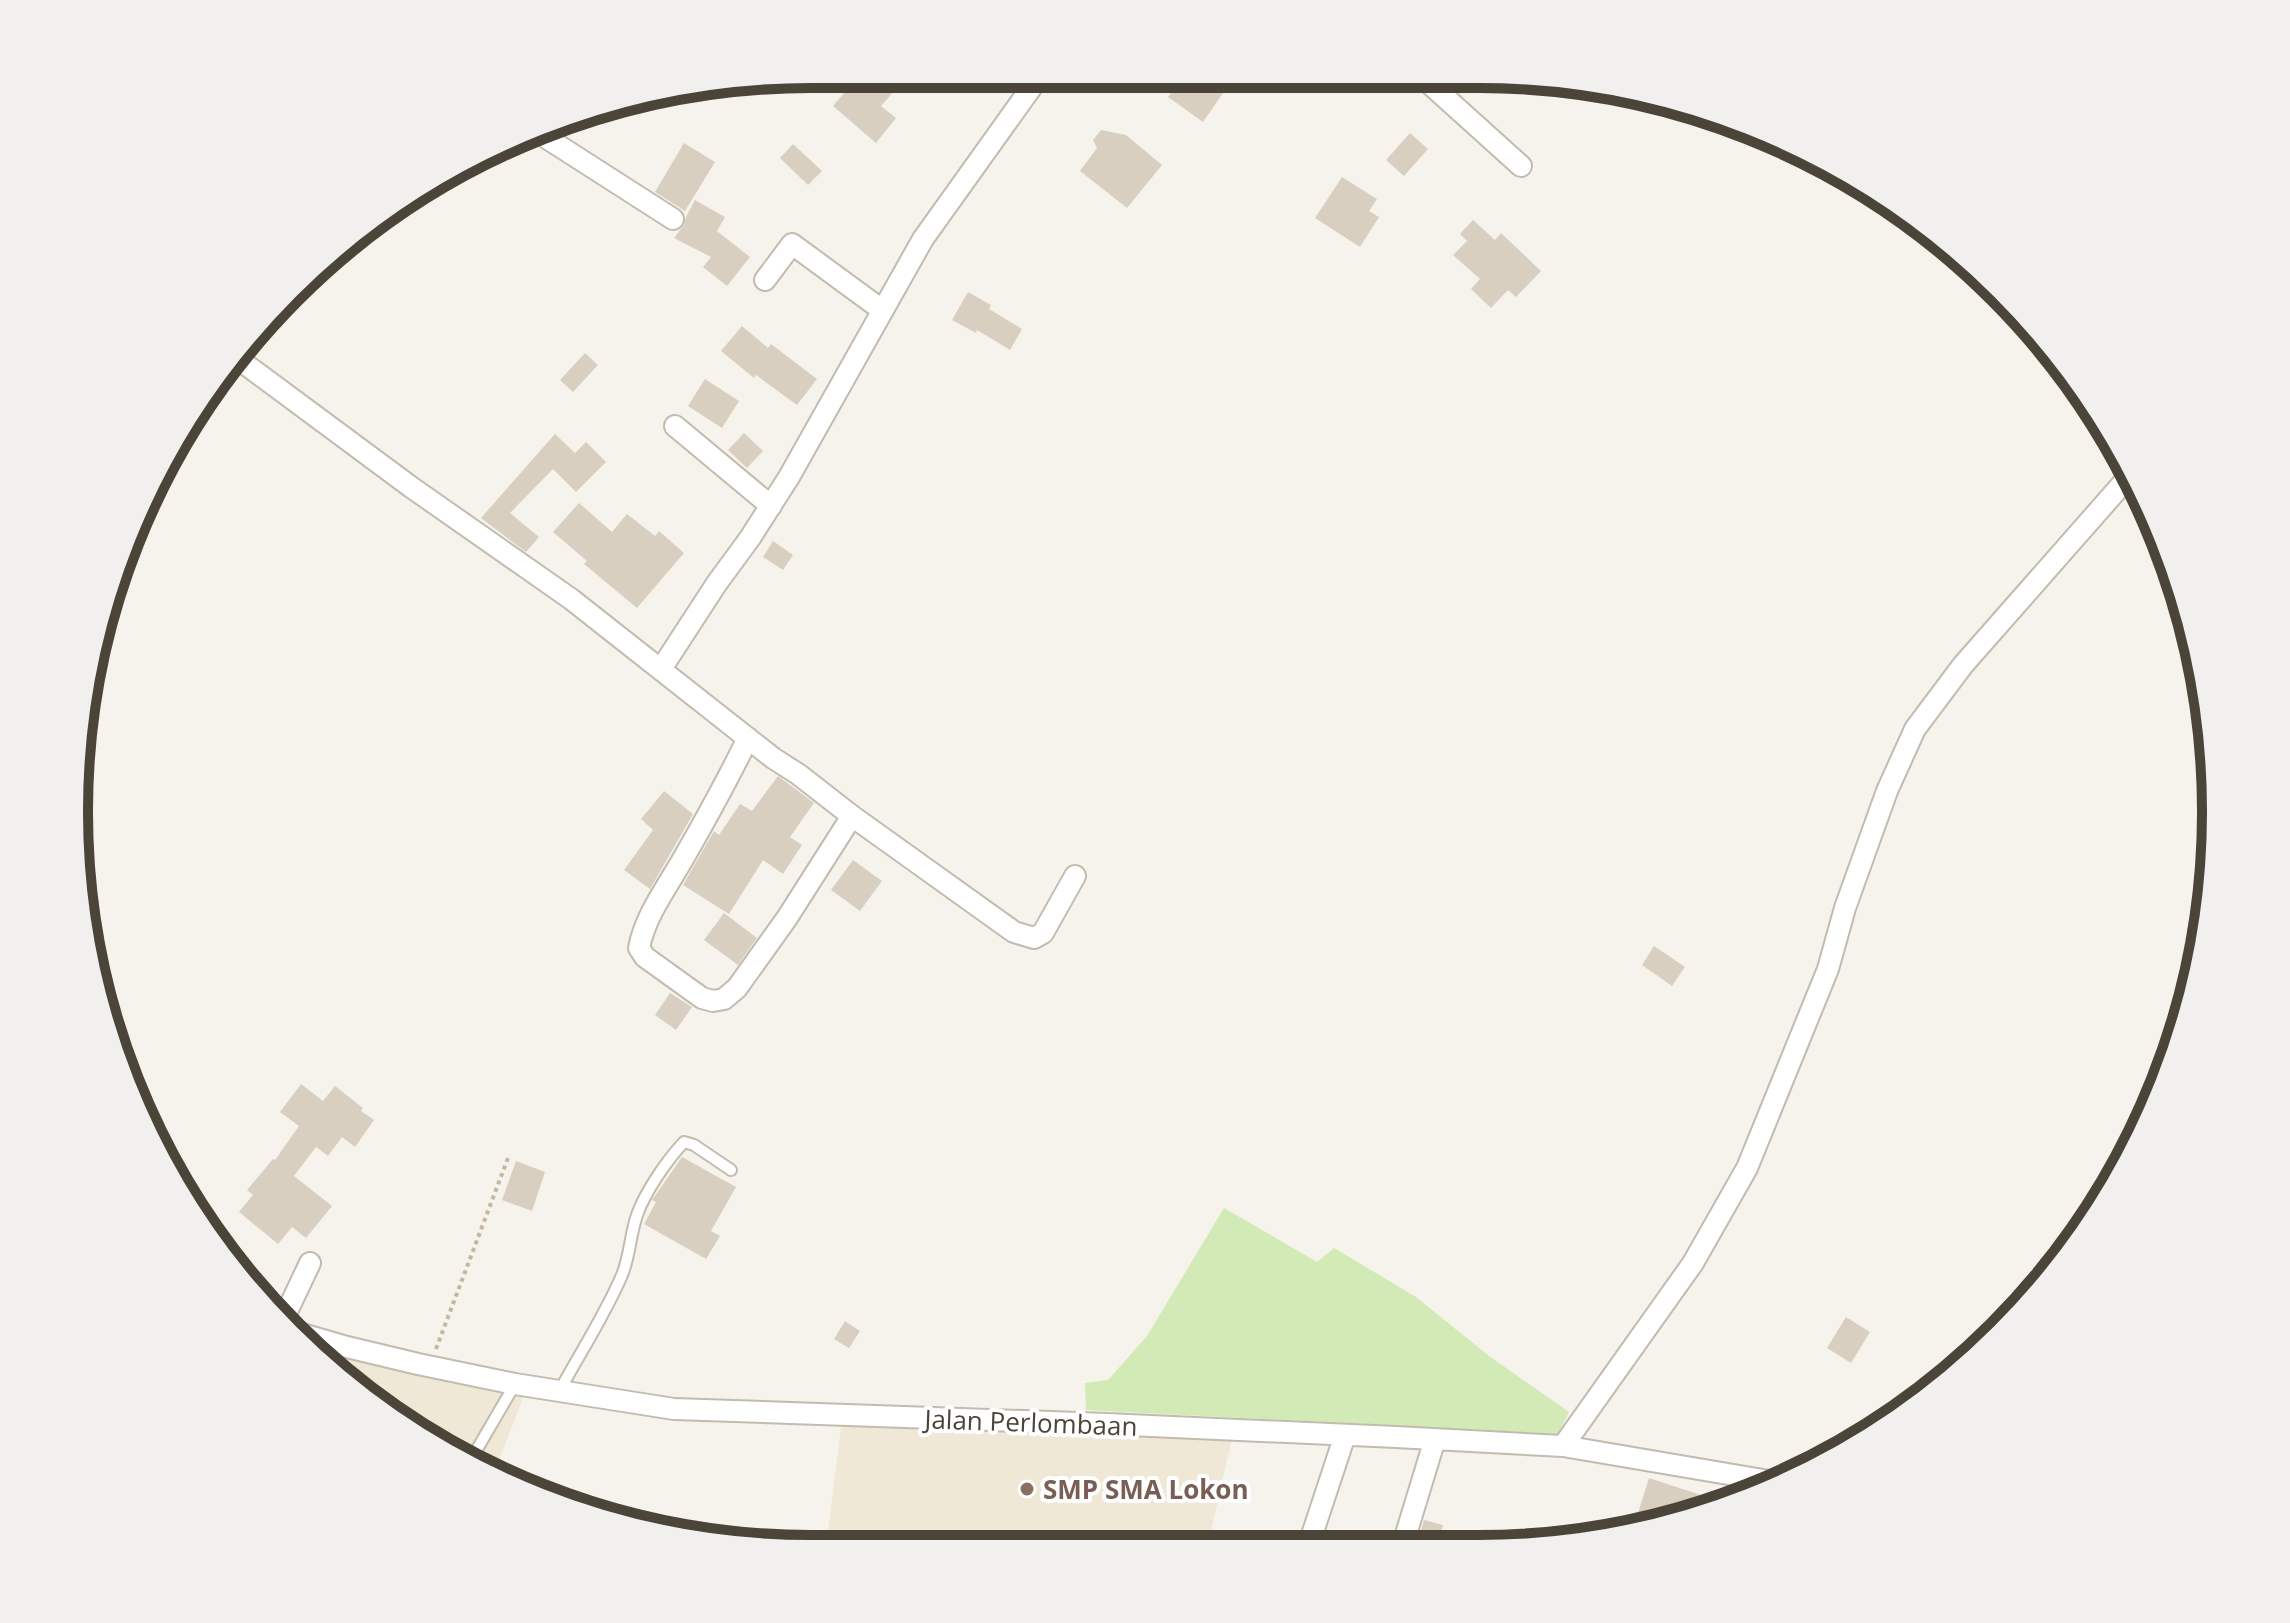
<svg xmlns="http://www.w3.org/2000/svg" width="2290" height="1623" font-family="'Open Sans',sans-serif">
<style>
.education{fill:#efe8d6}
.green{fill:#d2eab5}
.building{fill:#d8cfc1}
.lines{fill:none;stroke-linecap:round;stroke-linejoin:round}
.service-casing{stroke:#c2bbae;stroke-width:14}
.minor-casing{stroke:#c2bbae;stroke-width:24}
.path{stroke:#c4b79f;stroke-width:4;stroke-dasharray:4 4;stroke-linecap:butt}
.service{stroke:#fff;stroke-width:10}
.minor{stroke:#fff;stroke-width:20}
.education-dot{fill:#8d6e63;stroke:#fff;stroke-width:3}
.labels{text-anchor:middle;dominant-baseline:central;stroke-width:8;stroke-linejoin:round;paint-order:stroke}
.street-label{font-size:26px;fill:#4b4439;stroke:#fff}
.education-label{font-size:26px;font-weight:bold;fill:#785e54;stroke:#fff;text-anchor:start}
.rim{fill:none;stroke:#4b4439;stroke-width:10}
</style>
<rect width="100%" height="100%" fill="#f6f3ec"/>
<path class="education" d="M292,1330l236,55 -35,91 -130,-79z
M842,1419l391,15 -25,111 -382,2z"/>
<path class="green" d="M1224,1208l93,54 17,-14 82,49 73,59 80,56 -11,22 -472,-24 -1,-27 23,-3 39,-44z"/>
<path class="building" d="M860,74h49l-28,32 15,12 -20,25 -43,-37z
M1185,74h51l-33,48 -35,-25z
M1101,130l25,5 36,30 -35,43 -47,-37 17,-23 -4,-8z
M1410,133l18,16 -24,27 -18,-16z
M684,143l31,19 -30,49 -30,-19z
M793,144l29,27 -14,14 -28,-27z
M1342,177l35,22 -8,12 10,6 -19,30 -45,-29z
M695,200l30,17 -8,14 33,26 -23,29 -24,-19 8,-10 -37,-19 10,-13 2,-8z
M1473,220l22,20 6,-7 40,38 -25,26 -8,-7 -17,18 -20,-19 9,-10 -27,-24 14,-14 -7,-7z
M968,292l23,13 -2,4 33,20 -12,21 -33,-20 -1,3 -24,-13z
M742,326l26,22 3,-4 46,35 -20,26 -41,-30 -2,3 -33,-27z
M585,353l13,12 -25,27 -13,-12z
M705,379l34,22 -17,27 -34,-22z
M744,433l19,18 -16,17 -19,-18z
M555,434l20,19 11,-11 20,20 -30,30 -23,-23 -43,44 29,24 -13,15 -45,-34z
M579,503l33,29 15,-18 28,22 4,-5 25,22 -47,55 -53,-44 3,-3 -34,-29z
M773,541l20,14 -10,15 -20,-13z
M778,776l36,27 -24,34 12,8 -19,29 -20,-14 -34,54 -46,-29 31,-54 5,4 21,-31 12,7z
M664,791l29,23 -43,75 -26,-19 29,-40 -12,-11z
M853,860l29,21 -22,30 -29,-21z
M724,913l33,25 -19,27 -34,-25z
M1654,946l31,21 -13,19 -30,-21z
M670,993l22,14 -16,23 -21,-15z
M301,1084l22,17 12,-15 28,22 -2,3 13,9 -19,27 -13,-10 -14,19 -12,-9 -22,29 38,30 -26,32 -14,-11 -14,17 -39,-32 14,-17 -6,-5 26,-31 2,1 24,-34 -19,-14z
M682,1157l54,30 -25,44 9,5 -14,23 -62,-35 12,-22 -4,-2z
M516,1161l29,11 -13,39 -30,-11z
M1846,1317l24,15 -19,31 -24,-15z
M845,1321l15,10 -11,17 -15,-9z
M1649,1478l67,22 -66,20 -13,-4z
M1424,1520l19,5 -5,18 -21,1z"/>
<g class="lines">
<g class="service-casing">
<path id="service" d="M560,1390c20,-37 45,-75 62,-115 8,-19 8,-40 15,-60 8,-23 30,-55 47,-73l10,3 37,25
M469,1463l46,-79"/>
</g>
<g class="minor-casing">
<path id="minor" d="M1419,74l102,92
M542,135l131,84
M765,280l27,-36 90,66
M237,358l174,129 160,112 202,159 25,16 54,42 -65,102 -50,70 -13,11 -11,2 -11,-3 -57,-41 -6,-9c6,-32 28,-61 44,-89 23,-40 45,-80 65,-121
M675,426l96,80
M661,669l56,-86 33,-45 39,-61 134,-238 118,-165
M852,816l162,116 20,6 9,-5 32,-57
M282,1322l28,-59
M292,1331l55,16 71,17 97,20 159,25 433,15 289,13 167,9 212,36
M1563,1446l130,-183 54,-95 81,-199 17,-61 42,-117 28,-62 48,-64 168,-191
M1309,1544l36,-109
M1403,1544l32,-105"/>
</g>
<path class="path" d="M436,1349l72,-191"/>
<use href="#service" class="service"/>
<use href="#minor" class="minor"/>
</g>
<circle class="education-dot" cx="1027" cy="1489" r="8"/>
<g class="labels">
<g class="street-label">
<text transform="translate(1031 1422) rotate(2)">Jalan Perlombaan</text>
</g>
<g class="education-label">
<text x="1043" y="1489">SMP SMA Lokon</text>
</g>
</g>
<path d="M0 0H2290V1623H0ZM811 88H1479A723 723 0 0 1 2202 811V812A723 723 0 0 1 1479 1535H811A723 723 0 0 1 88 812V811A723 723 0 0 1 811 88Z" fill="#f1f0ef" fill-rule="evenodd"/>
<path class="rim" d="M811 88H1479A723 723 0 0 1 2202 811V812A723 723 0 0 1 1479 1535H811A723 723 0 0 1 88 812V811A723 723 0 0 1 811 88Z"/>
</svg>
